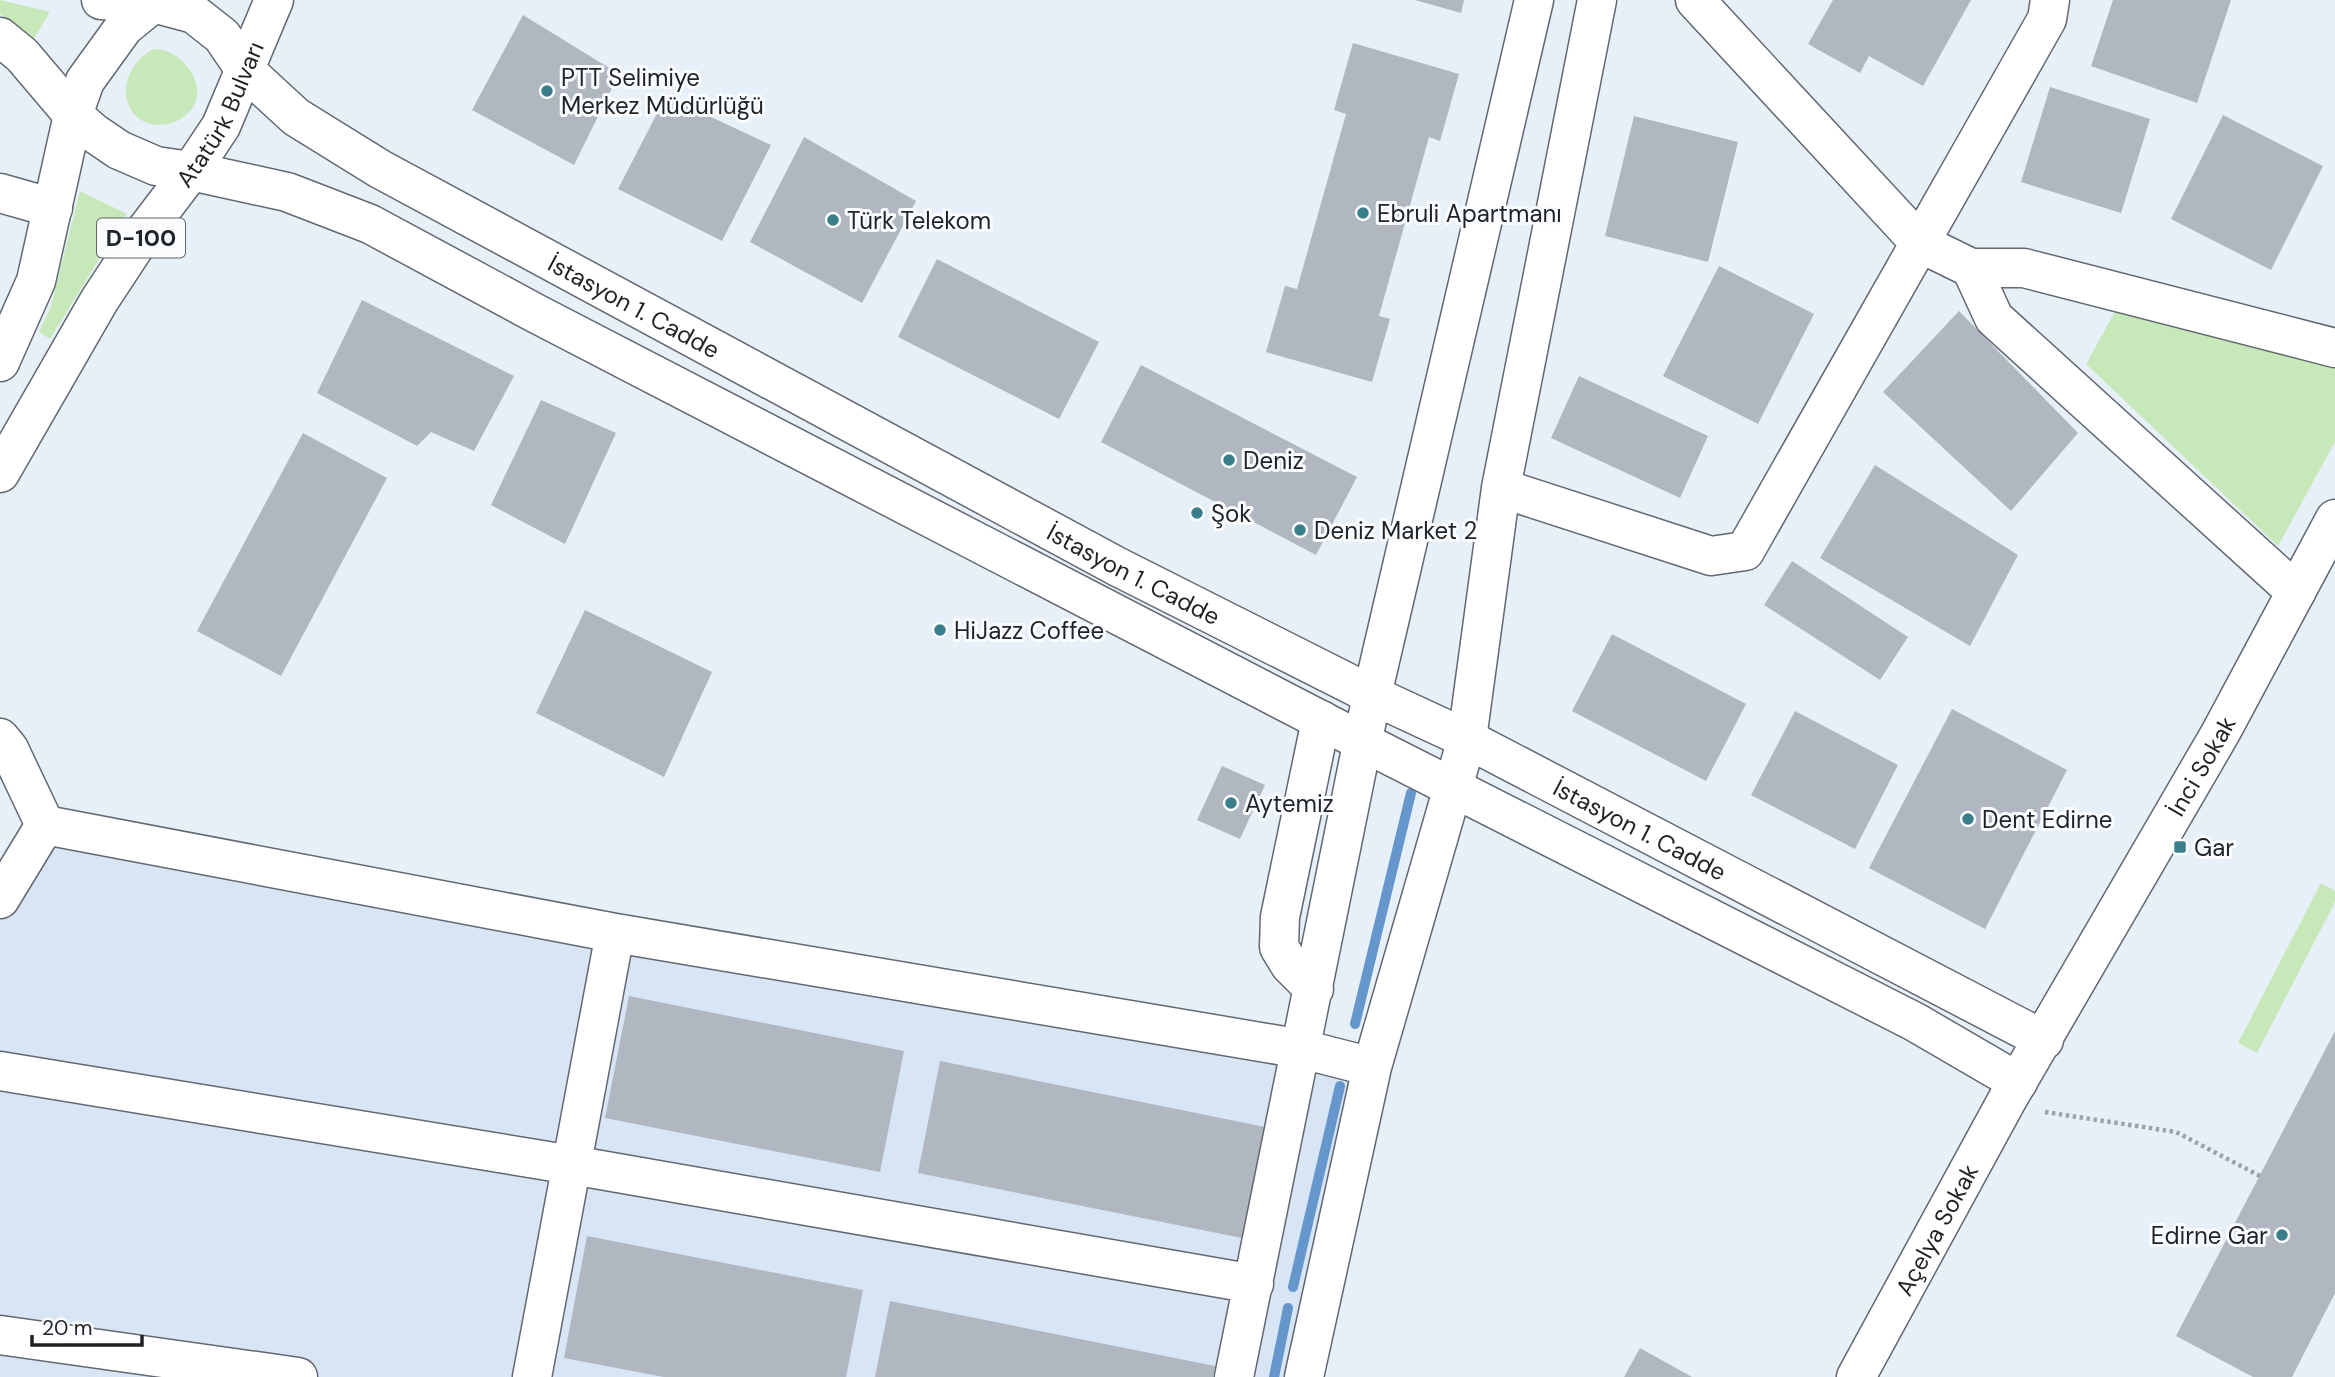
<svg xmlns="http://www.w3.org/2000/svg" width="2335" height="1377" font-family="'DM Sans',sans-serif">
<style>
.built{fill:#d8e5f5}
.green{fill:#c7e9b9}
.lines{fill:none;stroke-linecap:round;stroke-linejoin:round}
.stream{stroke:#6597cc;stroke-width:10}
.building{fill:#b0b7c1}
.minor-casing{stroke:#616871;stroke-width:41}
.major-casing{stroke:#616871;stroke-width:41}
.path{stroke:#9ca3aa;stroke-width:4.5;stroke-dasharray:3.5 3.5;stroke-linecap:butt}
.minor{stroke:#fff;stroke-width:38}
.major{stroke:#fff;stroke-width:38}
.poi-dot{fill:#3a7e8c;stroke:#fafcfe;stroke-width:2.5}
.labels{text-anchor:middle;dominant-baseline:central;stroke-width:6;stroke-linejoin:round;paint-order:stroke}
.shield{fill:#fafcfe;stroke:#616367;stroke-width:2}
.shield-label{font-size:23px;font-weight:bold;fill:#1f2226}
.poi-label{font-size:24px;fill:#1f2226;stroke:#fafcfe;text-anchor:start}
.street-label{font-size:24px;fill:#1f2226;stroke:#fafcfe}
</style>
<rect width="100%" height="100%" fill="#e7f0f9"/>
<path class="built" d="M45,825l1327,242 -68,310h-1304v-478z"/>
<path class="green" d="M0,0l50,12 -18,30 -32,-28z
M155,49c26,0 53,34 38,58 -12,19 -41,24 -57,9 -21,-21 -6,-58 19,-67z
M80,191l47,23 -77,125 -11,-7 12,-26z
M2122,299l213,61v82l-57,104 -192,-182z
M2321,883l14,8v11l-78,151 -19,-10z"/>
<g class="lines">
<path class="stream" d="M1355,1024l56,-231
M1293,1287l47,-201
M1274,1377l14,-69"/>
</g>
<path class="building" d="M1415,0h49l-3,13z
M1833,0h138l-48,86 -54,-30 -9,17 -52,-29z
M2113,0h118l-34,103 -106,-37z
M523,15l96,59 -45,91 -102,-55z
M1353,43l106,31 -19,67 -11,-4 -50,179 11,3 -18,63 -106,-30 19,-66 12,3 49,-175 -12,-4z
M2050,87l100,32 -29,94 -100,-31z
M666,96l105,49 -49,96 -104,-52z
M2223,115l100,51 -52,104 -100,-51z
M1634,116l104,26 -30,120 -103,-26z
M804,137l112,64 -54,102 -112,-61z
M937,259l162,83 -40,77 -161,-82z
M1719,266l95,48 -56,110 -95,-48z
M362,300l152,76 -40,75 -43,-19 -14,14 -100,-53z
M1959,311l119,122 -67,78 -128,-119z
M1141,365l216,112 -41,78 -215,-113z
M1579,376l129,60 -28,62 -129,-60z
M541,400l75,33 -51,111 -74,-39z
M303,433l84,45 -106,198 -84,-45z
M1875,465l143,90 -48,91 -150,-88z
M1792,561l116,76 -28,43 -116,-75z
M585,610l127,62 -48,105 -128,-64z
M1612,634l134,70 -40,77 -134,-70z
M1952,709l115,61 -82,159 -116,-61z
M1795,711l103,54 -43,84 -104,-54z
M1222,766l43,19 -25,54 -43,-19z
M629,996l275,55 -24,121 -275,-54z
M2335,1031v262l-43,84h-39l-77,-41z
M940,1061l325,66 -23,111 -324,-65z
M587,1236l276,54 -17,87h-182l-100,-19z
M890,1301l325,65 -2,11h-338z
M1640,1348l52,29h-68z"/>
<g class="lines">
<g class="minor-casing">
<path id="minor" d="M1695,0l225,243 51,25 23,50 302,274
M0,193l53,15
M1971,268h53l311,80
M1501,488l210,68 34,-5 302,-532 3,-19
M0,738l9,11 36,76
M45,825l570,108 687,116 70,18
M0,899l45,-74
M1314,989l-24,-24 -11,-18 1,-30 41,-197
M0,1071l572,94 682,119
M0,1335l298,42
M532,1377l83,-444
M1234,1377l138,-682 162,-695
M1304,1377l68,-310 95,-328 34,-251 96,-488"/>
</g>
<g class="major-casing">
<g id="major">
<path id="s1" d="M101,0l52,3 41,11 28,22 23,34 51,47 84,52 738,398 254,128 95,44 577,301"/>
<path d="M0,37l22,18 51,60 21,18 25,17 37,16 35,5 96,21 83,32 167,90 826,428 552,280 103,60"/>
<path d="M0,362l36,-81 37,-166 12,-34 39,-54 33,-27"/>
<path id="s2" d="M0,473l99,-172 44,-67 48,-63 30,-45 53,-126"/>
<path id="s3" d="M1856,1377l151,-277 214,-368 114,-213"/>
</g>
</g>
<path class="path" d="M2045,1112l131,20 84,44"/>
<use href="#minor" class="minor"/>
<use href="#major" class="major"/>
</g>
<g class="poi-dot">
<circle cx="547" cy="91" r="7"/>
<circle cx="1363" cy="213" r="7"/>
<circle cx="833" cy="220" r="7"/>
<circle cx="1229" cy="460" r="7"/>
<circle cx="1197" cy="513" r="7"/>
<circle cx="1300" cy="530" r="7"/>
<circle cx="940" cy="630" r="7"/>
<circle cx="1231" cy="803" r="7"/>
<circle cx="1968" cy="819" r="7"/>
<rect x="2173" y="840" width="14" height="14" rx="3.5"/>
<circle cx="2282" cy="1235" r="7"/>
</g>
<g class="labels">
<rect class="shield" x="97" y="218.5" width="88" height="39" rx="5"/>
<g class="shield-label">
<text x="141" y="238">D-100</text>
</g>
<g class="poi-label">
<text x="561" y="77">PTT Selimiye<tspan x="561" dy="28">Merkez Müdürlüğü</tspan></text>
<text x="1377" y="213">Ebruli Apartmanı</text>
<text x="847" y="220">Türk Telekom</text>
<text x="1243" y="460">Deniz</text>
<text x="1211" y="513">Şok</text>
<text x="1314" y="530">Deniz Market 2</text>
<text x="954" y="630">HiJazz Coffee</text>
<text x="1245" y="803">Aytemiz</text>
<text x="1982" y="819">Dent Edirne</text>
<text x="2194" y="847">Gar</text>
<text x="2268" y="1235" text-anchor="end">Edirne Gar</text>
</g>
<g class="street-label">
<text stroke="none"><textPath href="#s2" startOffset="422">Atatürk Bulvarı</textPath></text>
<text stroke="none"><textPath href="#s1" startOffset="628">İstasyon 1. Cadde</textPath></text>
<text stroke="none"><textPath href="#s1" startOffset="1195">İstasyon 1. Cadde</textPath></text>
<text stroke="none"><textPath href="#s3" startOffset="702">İnci Sokak</textPath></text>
<text stroke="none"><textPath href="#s1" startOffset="1762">İstasyon 1. Cadde</textPath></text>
<text stroke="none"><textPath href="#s3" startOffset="168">Açelya Sokak</textPath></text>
</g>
</g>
<path d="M32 1335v10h110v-10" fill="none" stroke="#1f2226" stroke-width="3.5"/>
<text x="42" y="1335" font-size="21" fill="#1f2226" stroke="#fafcfe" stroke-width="5" paint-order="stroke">20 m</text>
</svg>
